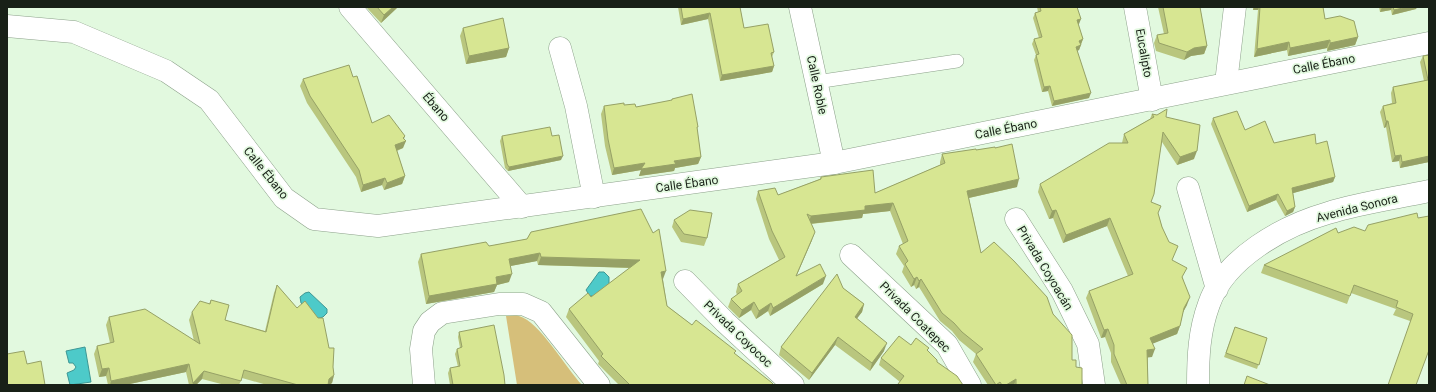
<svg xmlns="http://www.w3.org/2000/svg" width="1436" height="392" font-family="Roboto,sans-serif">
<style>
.green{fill:#d6bf7a}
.water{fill:#4dcac9;stroke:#3d9794}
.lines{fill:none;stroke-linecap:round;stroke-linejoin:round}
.service-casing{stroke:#8ca18a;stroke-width:14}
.minor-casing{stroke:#8ca18a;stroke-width:23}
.tertiary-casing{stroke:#8ca18a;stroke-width:23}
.service{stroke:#fff;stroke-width:13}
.minor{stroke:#fff;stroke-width:22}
.tertiary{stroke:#fff;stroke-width:22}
.wall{fill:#b9c67e}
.shaded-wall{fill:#96a166}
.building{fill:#d7e692;stroke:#96a166}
.labels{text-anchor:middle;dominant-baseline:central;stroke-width:3.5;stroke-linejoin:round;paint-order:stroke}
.street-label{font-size:12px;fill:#182017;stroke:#e2f9df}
</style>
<rect width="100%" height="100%" fill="#e2f9df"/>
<path class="green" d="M506,316c4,0 9,-1 13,0 20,5 47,52 63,69h-65z"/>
<path class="water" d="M599,272h5l5,5v7l-13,12h-6l-4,-6z
M309,292l18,17v4l-4,4 -7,2 -15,-16 -1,-6 5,-4z
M85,347l6,35 -21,3 -3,-12 7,-3 2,-3 -3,-4h-4l-3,-12z"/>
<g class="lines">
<g class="service-casing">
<path id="service" d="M816,82l141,-21"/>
</g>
<g class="minor-casing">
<path id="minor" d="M350,7l172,200
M800,7l34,156
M1135,7l17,93
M560,48l16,58 18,91
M1226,83l9,-76
M1188,188l29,101
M1016,219l46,72 26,53 6,41
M851,255l96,90 23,40
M685,281l40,41 68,63
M424,385l-3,-36 3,-18 6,-9 12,-9 57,-9h24l18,8 58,73
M1198,385c0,-28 1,-54 11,-81 16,-46 74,-78 119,-91 32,-10 68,-15 101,-22"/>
</g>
<g class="tertiary-casing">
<path id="tertiary" d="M7,26l67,6 92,39 43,29 75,98 30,21 64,7 456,-63 595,-120"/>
</g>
<use href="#service" class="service"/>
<use href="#minor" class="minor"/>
<use href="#tertiary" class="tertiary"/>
</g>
<path class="wall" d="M366,7h32l-17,16z
M678,7h62l4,21 30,24 -2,5 2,9 -2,6 -52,9 -12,-62 -27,6z
M1037,7h40l2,17h-1l5,15 -4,11 -2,1 12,47 -37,8 -4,-15 -6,1 -8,-32 2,-5 -4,-11 2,-5 5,-1 -6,-20 2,-5 3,-1z
M1158,7h42l7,39 -3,8 -13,2 -7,4 -28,-9 -2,-8 3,-8 7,-1z
M1253,7h70l2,12 33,18 -3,8 -28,6v-3l-39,8 -1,-6 -33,7 4,-47h-5z
M1379,7h38l-1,2 -24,6 -1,-5 -11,2z
M463,28l46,20 -3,9 -40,7 -6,-28z
M1429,55v107l-29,6 -1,-7 -7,1 -6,-35 -2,1 -4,-16 3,-6 9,-3 -1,-10 2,-6 31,-6 -4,-19 3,-6z
M353,77l19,46 32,16 -1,9 -6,3 8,25 -3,8 -18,6 -2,-5 -21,7 -5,-15 -49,-74 -7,-17 3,-7z
M672,99l25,31 4,27 -3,7 -23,4 -1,3 -35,5 2,-6 -29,5 -7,-29 -4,-32 3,-8 20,-1 12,2 35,-6z
M1152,114l14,3 28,42 -17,6 -15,-23 -11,60 7,11 14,48 11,17 4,27 -4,7 -3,14 -3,8 -24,9 -1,14h-4v28h-27l-10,-23v-9l-6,-16 -4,1 -15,-40 3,-7 39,-15 -21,-50 -44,17 -10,-25 -4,1 -11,-27 2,-8 82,-41 2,-9 26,-15z
M1213,118l32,12 29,13 42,1 19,33 -2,5 -40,11 2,14 -2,5 -8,4 -9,-16 -29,12 -36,-88z
M502,136h50l9,24 -53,11 -3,-3 -5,-27z
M995,148l22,39 -48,11 12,55 72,61 19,46 4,7 6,18h-94l-15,-23 3,-8 -17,-14 -7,-9 -12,-10 -21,-34 -3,2 -2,-4 -3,2 -9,-15 2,-6 -8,-12 3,-8 4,-2 -13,-33 -27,3 -1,4 -51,6 1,16 -16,36 27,8 -53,32 -2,-5 -12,8 -5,-9 -12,8 -11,-11 3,-8 6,-4 -1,-3 2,-8 41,-24 -10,-21 -13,-40 2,-8 20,4 42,-16 1,-2 54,16 65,-28v-3l2,-8z
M1418,218l11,132 -19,-29 -17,-6 3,-6 -45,-16 -4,11 -86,-31 3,-8 74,-32 27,-2z
M674,220l33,18 -3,8 -23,-4 -9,-15z
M531,232l132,47 4,27 25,19 43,29 39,31h-155l-21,-21 1,-3 -33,-44 3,-8 22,-12 39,-29 -92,-3 -1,-4 -27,5 -1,16 -12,3 -3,7 -68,12 -8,-42 3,-8 68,-8 38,-7z
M277,285l52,63 5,27 -2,8 -3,2h-62l-25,-7 -3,7h-14l-23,-6 -6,6h-7l-3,-13 -61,13h-17l-2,-9 -7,1 -5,-23 3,-8 13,-3 -4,-18 3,-8 85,24 -5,-21 3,-8 17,-8 2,-4 14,20 40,11 9,-38z
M843,288l21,16 -2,8 -5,6 27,33 -14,20 -35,-26 -26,35 -30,-25 2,-8z
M1235,327l32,11 -10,31 -33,-12z
M459,332l46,53h-55l-2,-12 2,-5 8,-1 -3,-13 2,-5 3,-1 -2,-11z
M911,345l17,6 9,11 26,23h-65l2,-3 -21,-17 2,-7z"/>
<path class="shaded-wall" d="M393,7h5l-17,16 3,-8z
M1254,7h5l-1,3h-5z
M1382,7h10l-1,3 -11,2z
M1407,7h10l-1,2 -24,6 2,-5z
M710,13l-2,6 -27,6 2,-6z
M1081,19l-2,5 -4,1 2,-5z
M1358,37l-3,8 -28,6 3,-8z
M1083,39l-2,5 -4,2 2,-5z
M1330,40l-3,8 -39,8 2,-8z
M1289,42l-2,8 -33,7 3,-8z
M1081,45l-2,5 -5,2 2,-5z
M1207,46l-3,8 -13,2 -7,4 3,-8 7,-4z
M509,48l-3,9 -40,7 3,-8z
M774,66l-2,6 -52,9 2,-6z
M1050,86l-2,5 -6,1 2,-5z
M1091,93l-2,5 -37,8 2,-5z
M1386,121h2l-2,6 -2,1z
M405,136l-2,6 3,-1 -3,7 -11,4 3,-7z
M1197,151l-3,8 -17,6 3,-8z
M1401,155l-2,6 -7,1 3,-6z
M563,156l-2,4 -53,11 1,-4z
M1429,156v6l-29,6 2,-6z
M701,157l-3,7 -23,4 -1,3 -35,5 2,-6 -29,5 2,-7 31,-5 29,-2z
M405,176l-3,8 -18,6 3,-7z
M1335,177l-2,5 -43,12 2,-6z
M385,178l-3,7 -21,7 2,-7z
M1019,179l-2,8 -53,12 3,-8z
M1278,194l-2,6 -29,12 2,-6z
M893,203l-3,8 -27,3 -1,4 -54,6 3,-8 54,-10z
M1295,207l-2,5 -8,4 2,-5z
M1056,210l-3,8 -4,1 3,-8z
M1110,218l-3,8 -44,17 3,-8z
M815,232l-3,8 -19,44 3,-8z
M540,253l-3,8 -31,6 3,-8z
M541,257l99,3 -3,8 -99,-3z
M666,271l-3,8 -5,1 3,-8z
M512,274l-3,8 -12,3 -3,7 -68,12 3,-8 67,-19z
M826,276l-3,8 -53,32 3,-8z
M917,277l-3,8 -3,2 3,-8z
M921,279l-2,8 -3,2 3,-8z
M1190,297l-3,8 -6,11 3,-8z
M754,302l-3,8 -12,8 3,-8z
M771,303l-3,8 -12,8 3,-8z
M864,304l-2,8 -10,13 3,-8z
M1180,326l-3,8 -30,12 3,-8z
M1108,329l-3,8 -4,1 3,-8z
M838,337l-3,8 -26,35 3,-7z
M887,343l-3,8 -14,20 2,-8z
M1155,349l-3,8 -8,1 3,-8z
M189,364l-3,8 -61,13h-15l1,-4z
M109,368l-3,8 -7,1 3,-8z
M204,371l-2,8 -6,6h-4l1,-2z
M334,375l-2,8 -3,2h-2l2,-6z
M1016,379l-2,6h-8z"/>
<path class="building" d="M377,7h16l-9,8z
M681,7h59l4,21 24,-4 6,28 -3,1 3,13 -52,9 -12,-62 -27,6z
M1040,7h37l4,12 -4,1 6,19 -4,2 2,4 -5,2 15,46 -37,8 -4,-15 -6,1 -8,-32 3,-1 -5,-15 8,-2 -7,-24 6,-2z
M1163,7h37l7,39 -13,2 -7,4 -28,-9 -2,-8 11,-2z
M1260,7h63l2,12 15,-3 14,5 4,16 -28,6v-3l-40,8 -1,-6 -32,7z
M1393,7h14l-13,3z
M503,18l6,30 -40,8 -6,-28z
M1429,55v101l-27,6 -1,-7 -6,1 -7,-35h-2l-3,-15 13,-3 -3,-16 35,-7 -5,-24z
M349,65l4,12 4,-1 15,47 17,-8 16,21 -2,2 3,3 -11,4 10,31 -18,7 -2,-5 -22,7 -4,-15 -49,-74 -7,-17z
M692,94l6,33h-1l4,30 -27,4 2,3 -35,5 4,-6 -31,5 -6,-29 -4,-33 20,-3v2l11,-1 1,3 36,-7v-1z
M1167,109l-1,8 34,8 -3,26 -17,6 -17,-25 -9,62 -3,8 10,4 -3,7 4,14 7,15 9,4 -6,14 15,8 -5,9 8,20 -6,11 -4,18 -30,12 5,11 -8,1 1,35h-21l-13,-31v-9l-6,-16 -4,1 -15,-39 44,-17 -23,-56 -44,17 -10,-25 -4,1 -12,-27 69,-41h19l-4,-9 30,-17 -2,-3 5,1z
M1237,111l8,19 20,-9 9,22 41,-9 1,10 11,-3 8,36 -43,11 3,19 -8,4 -9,-17 -29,12 -36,-88z
M550,127l2,9 7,-1 4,21 -54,11 -2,-3 -5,-28z
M1012,144l7,35 -52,12 14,62 13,-11 20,19 33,36 6,17 19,21v25h4v7l6,1v17h-66v-6l-10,6h-4l-2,-3 -4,3 -20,-31 7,-5 -21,-17 -8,-9 -12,-10 -21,-34 -2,2 -2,-4 -3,2 -9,-15 3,-3 -9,-15 9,-5 -15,-38 -28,3v4l-54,6 -4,-2 8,18 -19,44 24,-12 6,12 -53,32 -2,-5 -12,8 -5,-9 -12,8 -11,-11 11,-8 -4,-7 47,-27 -13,-26 -14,-40 17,-3 3,7 43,-16v-2l52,-7 2,23 70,-30 -3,-9 34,-5v1l19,-3v1z
M641,209l12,24 6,-4 7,42 -5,1 6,34 25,19 4,-5 40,31 -2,2 37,29 3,3h-144l-29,-29 2,-2 -34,-45 19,-16 3,4 49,-37 -99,-3 -1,-4 -31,6 3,15 -16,3 1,7 -68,12 -8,-42 65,-12 3,4 38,-7 4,-7z
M690,210l22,3 -5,25 -23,-4 -10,-14z
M1417,213l1,5 11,-2v134l-13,35h-28l25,-71 -17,-7 2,-6 -44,-16 -4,11 -86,-31 72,-37 2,5 16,-6 11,4 3,-6z
M837,274l6,14 21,16 -9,13 32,26 -15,20 -34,-26 -26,36 -31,-26z
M277,285l20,23 8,-7 13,17h5l6,30h5l-1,19 1,8 -5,4 -1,6h-30l-54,-15 -3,11 -37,-10 -11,12 -4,-19 -78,17 -2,-13 -7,1 -5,-23 17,-4 -5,-25 36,-8 55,35 -8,-32 8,-11 10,3 1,-4 18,5 -4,15 41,12z
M494,325l10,50 1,10h-52l-3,-17 10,-2 -3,-17 5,-2 -3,-15z
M1235,327l32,11 -8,27 -33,-12z
M899,336l12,9 5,-7 13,10 -2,2 10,10v2l20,14 6,9h-63l-2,-1 6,-8 -23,-18z
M24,351l3,13 14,-3 4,24h-38v-31z
M1247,376l23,9h-26z"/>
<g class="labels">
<g class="street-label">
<text transform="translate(1144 53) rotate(80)">Eucalipto</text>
<text transform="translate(1324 64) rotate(-11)">Calle Ébano</text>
<text transform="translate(817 85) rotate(78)">Calle Roble</text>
<text transform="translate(436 107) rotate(49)">Ébano</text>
<text transform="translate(1006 129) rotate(-11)">Calle Ébano</text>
<text transform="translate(266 173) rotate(51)">Calle Ébano</text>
<text transform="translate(687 184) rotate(-8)">Calle Ébano</text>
<text transform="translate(1357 208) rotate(-14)">Avenida Sonora</text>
<text transform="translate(1045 268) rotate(59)">Privada Coyoacán</text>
<text transform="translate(915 317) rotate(45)">Privada Coatepec</text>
<text transform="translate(738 334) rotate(44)">Privada Coyococ</text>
</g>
</g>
<rect width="1436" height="392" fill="none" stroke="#182017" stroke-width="16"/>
</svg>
